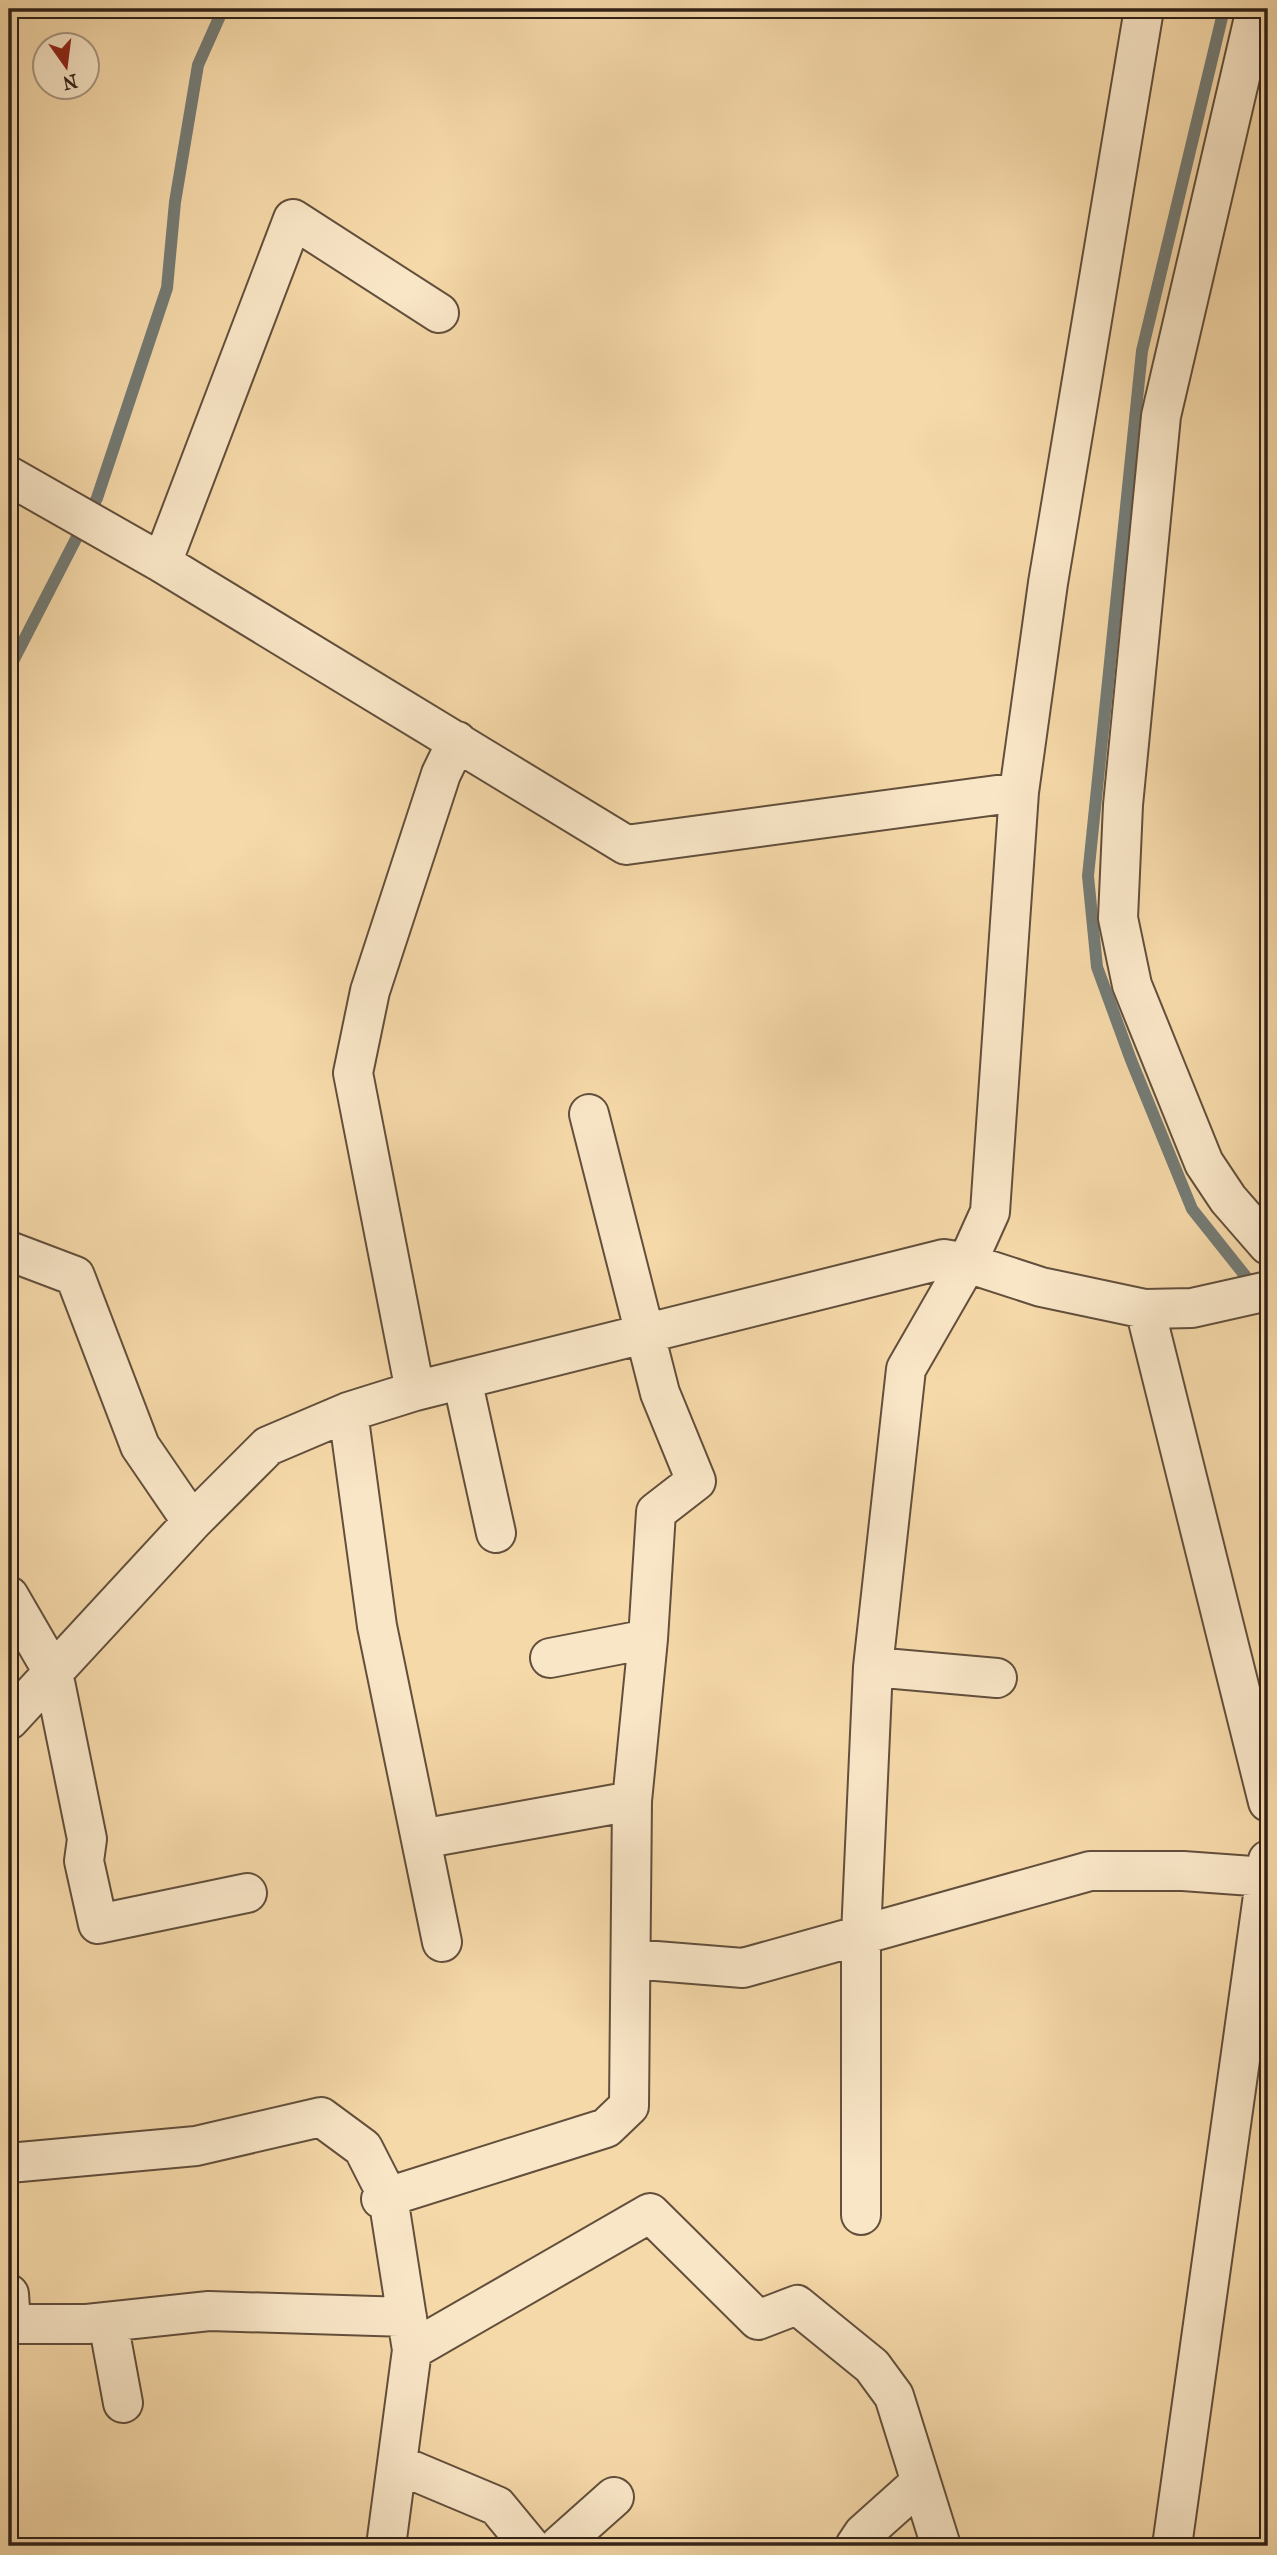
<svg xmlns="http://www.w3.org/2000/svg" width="1277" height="2555" font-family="'IM FELL French Canon',serif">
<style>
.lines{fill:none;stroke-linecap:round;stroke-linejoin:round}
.stream{stroke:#747b75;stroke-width:12}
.street-casing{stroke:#624f3c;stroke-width:42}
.street{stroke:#f9e6c7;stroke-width:38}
</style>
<rect width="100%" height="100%" fill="#f6d9a9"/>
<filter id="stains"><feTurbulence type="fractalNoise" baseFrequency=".00286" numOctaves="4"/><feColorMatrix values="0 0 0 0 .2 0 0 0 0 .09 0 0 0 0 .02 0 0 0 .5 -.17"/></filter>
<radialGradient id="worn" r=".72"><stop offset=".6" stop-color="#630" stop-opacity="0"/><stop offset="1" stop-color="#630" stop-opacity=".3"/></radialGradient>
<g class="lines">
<path class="stream" d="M1224,9l-82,342 -54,525 9,91 34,93 61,149 63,79
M9,669l88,-171 70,-210 8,-86 23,-137 25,-56"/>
<g class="street-casing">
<path id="street" d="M1256,9l-95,407 -38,389 -5,113 14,67 72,178 24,36 40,46
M9,476l153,87 464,282 393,-53
M162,563l131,-344 146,94
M9,1251l66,25 65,170 52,76
M1145,1309l123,493
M462,1379l34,154
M415,1391l-62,-318 17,-82 71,-217 16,-33
M348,1412l29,214 65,316
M9,1596l44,76 34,167 -3,22 14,63 149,-31
M550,1658l98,-19
M873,1667l124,11
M9,1720l183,-198 76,-76 80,-34 67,-21 529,-132 23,4 74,24 104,22 47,-1 76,-17
M421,1839l211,-38
M631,1959l112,9 347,-97h93l83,6
M9,2163l187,-17 125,-29 42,31 25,49 24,153
M381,2199l225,-71 23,-22 3,-305 16,-162 8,-127 40,-31 -36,-88 -71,-279
M861,2215v-280l12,-268 33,-298 61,-106 23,-51 29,-420 29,-209 96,-574
M9,2294l2,30h76l122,-13 198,6
M108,2322l15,81
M397,2464l100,42 33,40
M386,2546l26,-196 238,-137 108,107 39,-15 75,61 22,30 47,150
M559,2546l55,-49
M855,2546l8,-12 58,-52
M1172,2546l96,-686"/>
</g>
<use href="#street" class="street"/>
</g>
<rect width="1277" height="2555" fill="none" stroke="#f6d9a9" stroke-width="35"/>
<rect x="10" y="10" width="1256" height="2534" fill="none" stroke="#302117" stroke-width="3.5"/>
<rect x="18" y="18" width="1242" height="2520" fill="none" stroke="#302117" stroke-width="2"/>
<g transform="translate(66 66) rotate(166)"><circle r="33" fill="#f9e6c7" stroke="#a99781" stroke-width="2"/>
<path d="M0-5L12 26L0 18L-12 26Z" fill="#8f2418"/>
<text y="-10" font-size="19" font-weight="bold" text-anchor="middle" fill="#302117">N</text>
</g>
<rect width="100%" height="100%" filter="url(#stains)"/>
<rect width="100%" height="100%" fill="url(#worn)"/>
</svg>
